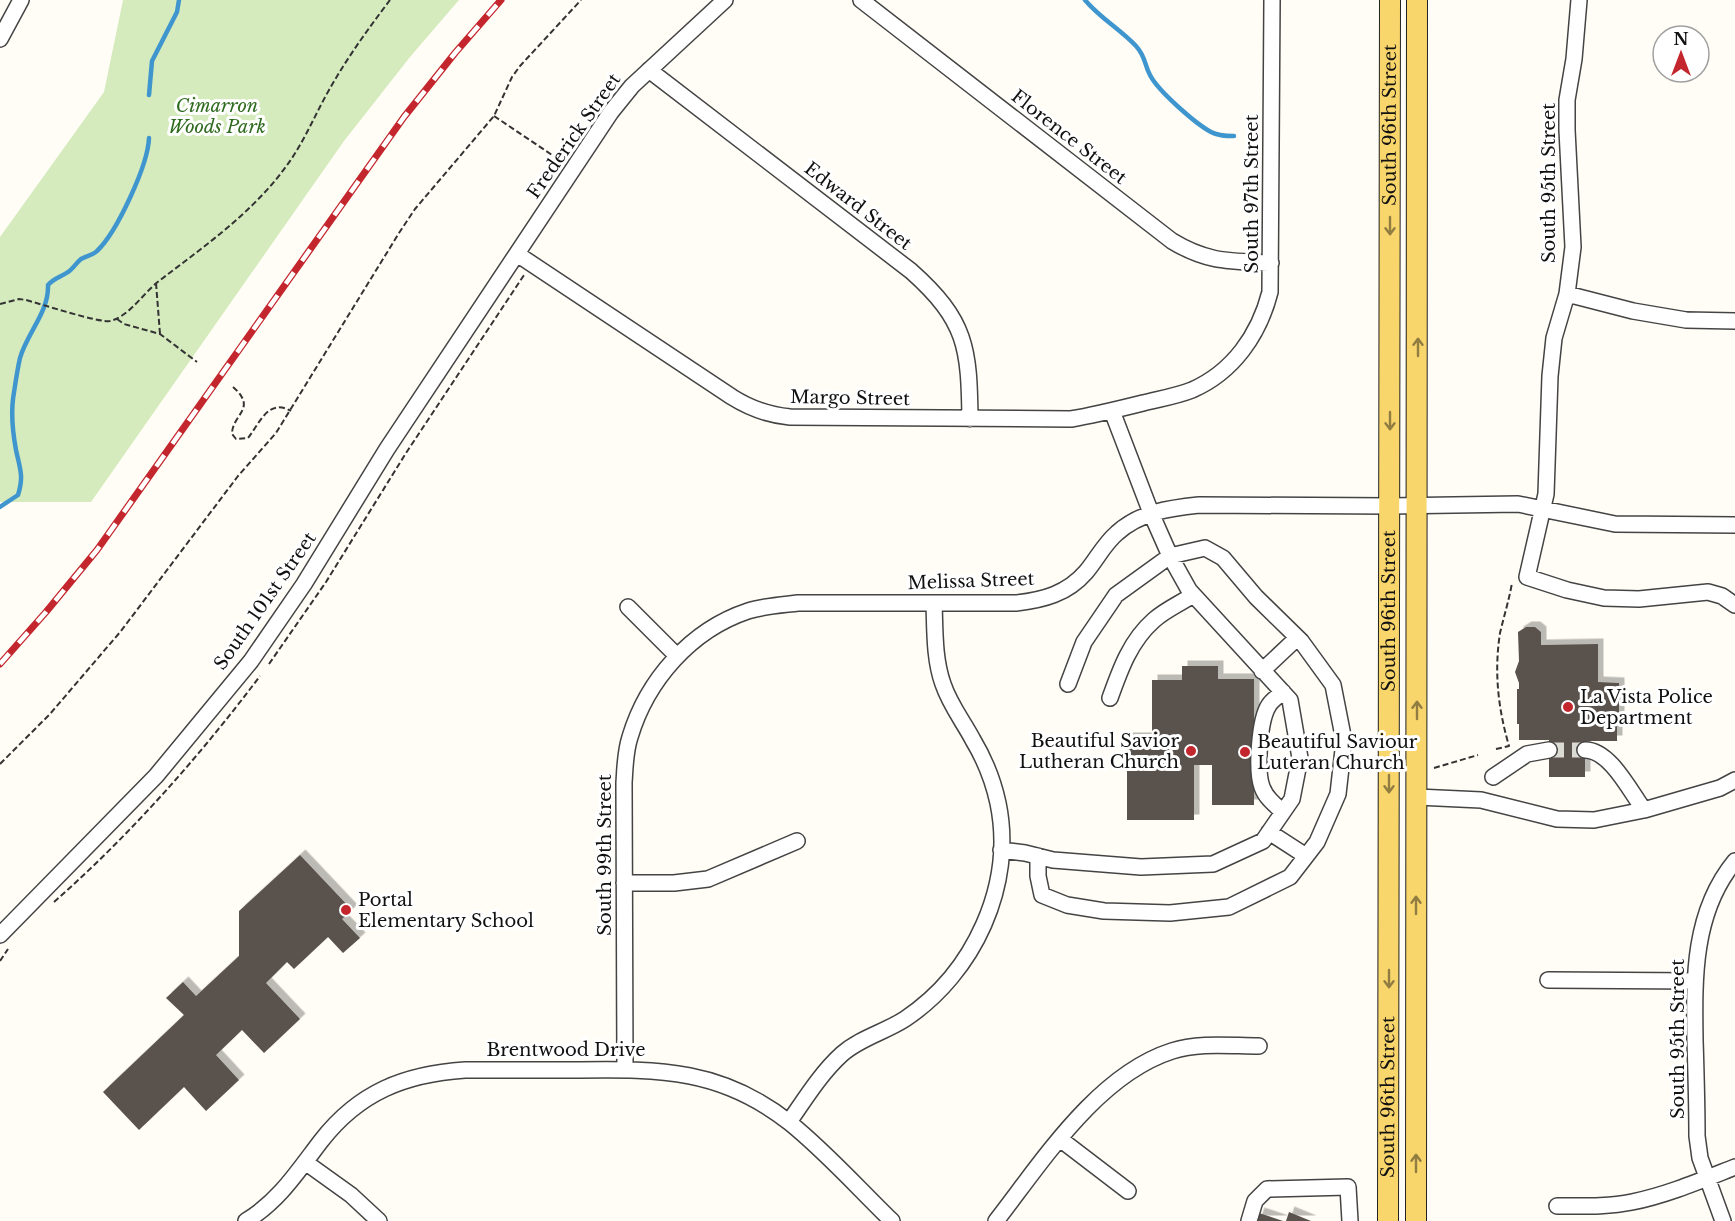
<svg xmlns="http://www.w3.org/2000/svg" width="1735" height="1221" font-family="'Libre Baskerville',serif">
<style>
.green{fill:#d5ebbd}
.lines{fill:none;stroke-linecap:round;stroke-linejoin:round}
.stream{stroke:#3f96cf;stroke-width:4.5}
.building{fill:#5a524d;filter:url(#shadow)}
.minor-tunnel{stroke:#dbdad3;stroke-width:15;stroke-dasharray:15 8;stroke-linecap:butt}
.minor-casing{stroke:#444;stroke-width:18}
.major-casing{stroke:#222;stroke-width:22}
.path{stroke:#333;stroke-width:2;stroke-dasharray:6 3;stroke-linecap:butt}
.minor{stroke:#fff;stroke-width:15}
.major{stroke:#f9d66b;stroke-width:20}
.rail-casing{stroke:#c4262e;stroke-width:7}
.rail{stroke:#fff;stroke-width:4.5;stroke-dasharray:14;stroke-linecap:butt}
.oneway{stroke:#917d42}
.poi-dot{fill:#c4262e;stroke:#fff;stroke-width:2}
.labels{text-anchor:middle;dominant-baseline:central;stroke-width:6;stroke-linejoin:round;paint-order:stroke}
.park-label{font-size:18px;font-style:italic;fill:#2f6b1f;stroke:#fff}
.street-label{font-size:18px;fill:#111;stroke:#fff}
.poi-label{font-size:18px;fill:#111;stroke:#fff;text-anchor:start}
</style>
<defs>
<filter id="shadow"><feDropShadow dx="5.5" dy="-5.5" stdDeviation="0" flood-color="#0004"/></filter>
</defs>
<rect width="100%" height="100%" fill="#fffdf5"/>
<path class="green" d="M123,0h336l-49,57 -66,84 -253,361h-91v-265l104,-145z"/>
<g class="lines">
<path class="stream" d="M1085,0c15,18 35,29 51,46 10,11 8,18 14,29 8,16 46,49 61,57 7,4 15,4 23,4
M149,95l3,-34 25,-49 2,-12
M0,507l18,-12c6,-19 2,-26 -2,-45 -3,-16 -5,-34 -3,-51 2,-13 4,-28 7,-41 7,-25 29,-46 28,-73 6,-7 13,-8 20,-13 5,-3 8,-9 13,-13 5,-3 12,-4 16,-8 20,-19 51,-86 52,-113"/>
</g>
<path class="building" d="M1526,627h9l6,5v13l57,-1v38l21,1v41l-2,1v16h-32v36h-36v-37h-30v-16h-2v-35h2v-6l-4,-11 4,-11 -1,-29z
M1182,666h36v13h36v126h-42v-40h-18v55h-67v-82h25v-58h30z
M300,855l52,55 -10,9 18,19 -17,15 -15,-16 -34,32 -7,-7 -21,21 34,36 -36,34 -22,-23 -26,25 23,25 -33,31 -22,-24 -45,43 -36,-38 81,-77 -18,-17 17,-16 13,14 43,-40v-45z
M1289,1212l22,9h-25z
M1259,1213l24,8h-27z"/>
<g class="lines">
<path class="minor-tunnel" d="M1549,750h36"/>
<g class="minor-casing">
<path id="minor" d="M861,0l311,241c36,22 59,20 99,22
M1579,0l-5,59 -7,41v30l6,117 -6,47 -13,44 -4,38 -4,118 -19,83 40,13 37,8 35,1 69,-7 14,4 13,9
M0,39l21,-39
M649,70l262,201c56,50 58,77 59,148
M517,254l215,143c19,12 36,18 58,20l281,2c24,-4 48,-10 72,-16 16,-4 34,-7 49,-13 41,-18 67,-55 78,-98l2,-292
M1567,294l66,17 53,9 49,1
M628,607l49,49
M1262,671l35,-33
M1068,684l16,-42 32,-47 54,-39 -19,-43 -39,-102
M1283,692c-5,4 -11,8 -14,13 -10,15 -13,66 -7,82 4,11 13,18 21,25
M1110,698c10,-28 20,-57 44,-78 11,-10 27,-17 39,-25
M1585,750c25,0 45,41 59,60
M1493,777l34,-23 22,-4
M1417,797l64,3 76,19 37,1 50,-10 76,-22 15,-8
M1269,832l37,24
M1001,850l24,3 28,7 88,7 72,-3 50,-23 29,-42 8,-41 -10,-58 -101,-110 -19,-34 35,-8 18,10 33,39 45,44 32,44 11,56 -6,53 -21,48 -27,35 -61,30 -59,6 -66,-2 -37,-6 -25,-10 -4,-19v-20
M624,883h50l34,-4 89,-38
M0,935l156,-159 95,-115 53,-77 83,-135 224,-337 21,-26 93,-86
M1548,980l147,1
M625,1069l-1,-286c1,-15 1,-31 6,-46 17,-57 61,-107 118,-126 16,-5 33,-6 50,-8h218c27,-3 51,-9 70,-31 11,-13 18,-28 31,-39 23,-21 53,-25 82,-28l191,1 128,-2 97,20 120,1
M789,1122c16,-23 32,-49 53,-68 18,-16 43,-22 63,-35 69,-46 110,-134 93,-216 -5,-23 -13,-43 -25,-63 -10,-19 -23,-35 -30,-56 -9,-25 -8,-54 -9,-81
M1060,1139l68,52
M305,1162l46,33 28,26
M1557,1206c25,0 51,1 75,-4 35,-7 70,-22 103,-35
M246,1221c33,-20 52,-50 75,-80 38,-49 84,-67 144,-71 38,0 76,0 114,0 81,-1 143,-1 211,53 36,29 68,65 102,98
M996,1221c46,-59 101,-146 176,-170 27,-9 59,-5 87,-5
M1249,1221l6,-20 12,-12 81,-2 2,34
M1723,1221l-23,-63 -3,-22c0,-32 -1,-64 -2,-96 -1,-63 -2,-128 40,-179"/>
</g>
<g class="major-casing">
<g id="major">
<path id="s1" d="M1388,1221l2,-1221"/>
<path d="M1416,1221l1,-1221"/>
</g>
</g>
<path class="path" d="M494,116l67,45
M156,283l4,51
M0,304l19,-5 7,1c15,4 73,23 84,21 20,-5 33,-28 49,-40 47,-36 99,-72 133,-123 14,-21 24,-45 37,-68 18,-32 39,-61 61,-90
M117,319l7,5 36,10 37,28
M233,387c25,22 -1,27 -1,47l4,5 12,-1c12,-15 20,-40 43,-27
M269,664l57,-82 80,-129 118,-178
M1496,749l13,-3c-11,-38 -15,-74 -9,-113 4,-17 9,-33 12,-50
M0,764l50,-50 71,-83 117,-155 38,-43 123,-200 16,-24 79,-93 18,-39 8,-11 61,-66
M1434,768l44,-13
M54,902c76,-67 145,-145 206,-226
M0,961l8,-12"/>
<use href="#minor" class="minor"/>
<use href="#major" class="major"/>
<g class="rail-casing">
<path id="rail" d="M0,664l46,-52 51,-62 307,-433 51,-64 46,-53"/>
</g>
<use href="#rail" class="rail"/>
</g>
<defs><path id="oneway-shaft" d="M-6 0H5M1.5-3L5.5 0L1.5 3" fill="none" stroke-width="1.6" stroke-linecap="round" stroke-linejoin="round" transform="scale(1.5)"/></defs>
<g class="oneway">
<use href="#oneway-shaft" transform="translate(1390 226) rotate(90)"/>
<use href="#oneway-shaft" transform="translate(1418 347) rotate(-90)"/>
<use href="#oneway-shaft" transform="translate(1390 421) rotate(90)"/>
<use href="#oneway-shaft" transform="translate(1417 710) rotate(-90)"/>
<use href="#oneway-shaft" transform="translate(1389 784) rotate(90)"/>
<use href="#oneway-shaft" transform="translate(1416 905) rotate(-90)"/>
<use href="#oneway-shaft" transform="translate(1389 979) rotate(90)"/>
<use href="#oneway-shaft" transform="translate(1416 1163) rotate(-90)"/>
</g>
<g class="poi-dot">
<circle cx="1568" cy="707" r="6"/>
<circle cx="1191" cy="751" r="6"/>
<circle cx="1245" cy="752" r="6"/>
<circle cx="346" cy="910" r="6"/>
</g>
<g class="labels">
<g class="park-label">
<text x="217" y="106">Cimarron<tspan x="217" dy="21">Woods Park</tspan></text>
</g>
<g class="street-label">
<text stroke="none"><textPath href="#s1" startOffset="1096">South 96th Street</textPath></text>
<text transform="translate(574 136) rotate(-55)">Frederick Street</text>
<text transform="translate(1069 137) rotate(38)">Florence Street</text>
<text transform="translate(1549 183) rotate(-90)">South 95th Street</text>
<text transform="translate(1252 194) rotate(-90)">South 97th Street</text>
<text transform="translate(858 206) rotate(38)">Edward Street</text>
<text transform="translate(850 398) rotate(1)">Margo Street</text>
<text transform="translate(971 581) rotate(-2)">Melissa Street</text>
<text transform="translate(265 601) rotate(-55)">South 101st Street</text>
<text stroke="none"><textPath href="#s1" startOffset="610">South 96th Street</textPath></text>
<text transform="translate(605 855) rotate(-90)">South 99th Street</text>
<text transform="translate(1678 1039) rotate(-90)">South 95th Street</text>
<text x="566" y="1050">Brentwood Drive</text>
<text stroke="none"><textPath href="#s1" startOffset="124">South 96th Street</textPath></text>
</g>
<g class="poi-label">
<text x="1580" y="697">La Vista Police<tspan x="1580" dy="21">Department</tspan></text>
<text x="1179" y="741" text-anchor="end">Beautiful Savior<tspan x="1179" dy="21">Lutheran Church</tspan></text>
<text x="1257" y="742">Beautiful Saviour<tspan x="1257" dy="21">Luteran Church</tspan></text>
<text x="358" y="900">Portal<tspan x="358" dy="21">Elementary School</tspan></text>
</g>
</g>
<g transform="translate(1681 54)"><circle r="28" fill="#ffffff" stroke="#a0a0a0" stroke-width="1.5"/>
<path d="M0-4.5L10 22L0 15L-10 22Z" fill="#c4262e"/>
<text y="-9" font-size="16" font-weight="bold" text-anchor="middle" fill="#111111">N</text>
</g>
</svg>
